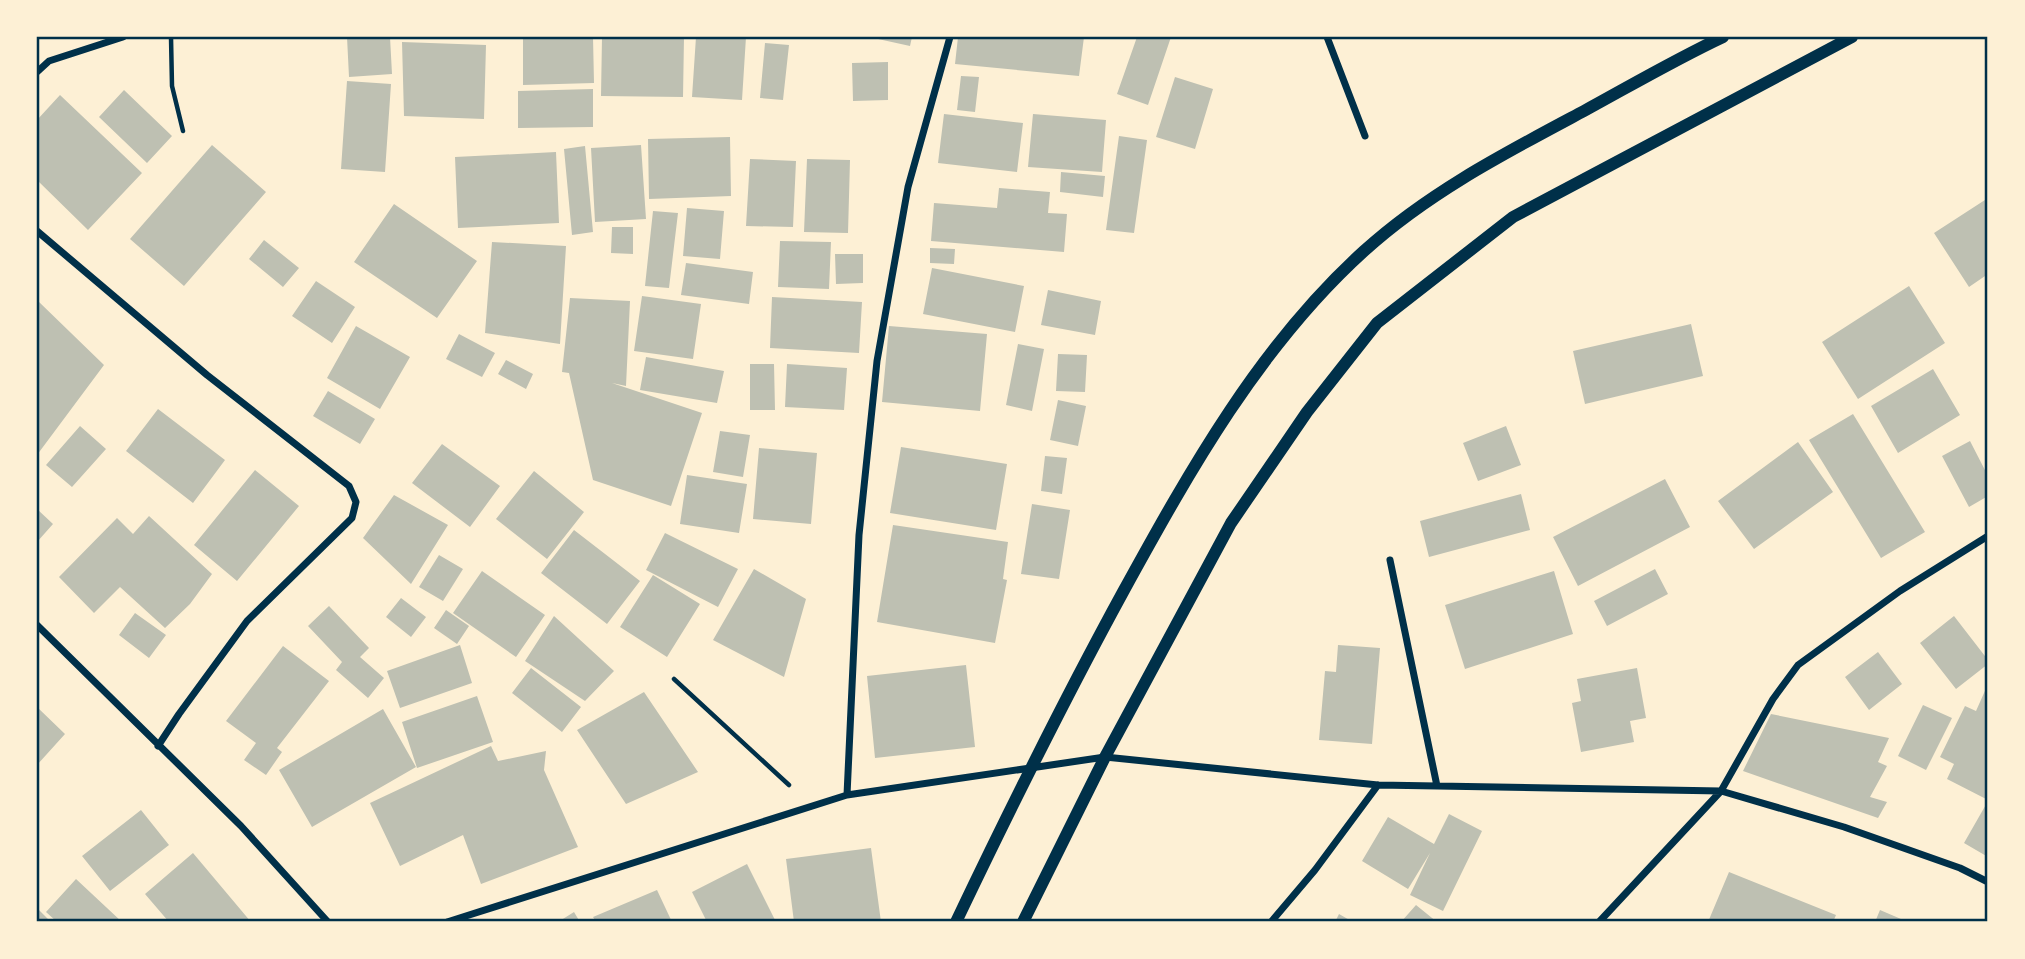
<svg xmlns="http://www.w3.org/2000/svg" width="2025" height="959" font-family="Helvetica,sans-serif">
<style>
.building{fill:#bec0b2}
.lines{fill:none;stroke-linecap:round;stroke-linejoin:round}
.path{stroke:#003049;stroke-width:4.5}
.minor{stroke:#003049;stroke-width:7}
.tertiary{stroke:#003049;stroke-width:12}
.neatline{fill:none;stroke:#003049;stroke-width:2.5}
</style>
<rect width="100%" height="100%" fill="#fdf0d5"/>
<path class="building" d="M347,37h43l2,37 -43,3z
M523,37h70l1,46 -71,2z
M602,37h82l-1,60 -82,-1z
M696,37h50l-4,63 -50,-3z
M869,37h43l-2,9z
M958,37h126l-5,39 -124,-12z
M1137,37h34l-23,68 -31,-11z
M402,42l84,3 -2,74 -80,-3z
M765,43l24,2 -6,55 -23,-2z
M888,62v38l-35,1 -1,-38z
M961,76l18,1 -4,35 -18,-2z
M1175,77l38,12 -18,60 -39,-12z
M347,81l44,3 -6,88 -44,-3z
M593,89v38l-75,1v-37z
M124,90l48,46 -25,27 -48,-46z
M60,95l82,78 -54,57 -51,-50v-60z
M944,114l79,9 -6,49 -79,-9z
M1033,114l73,6 -4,52 -74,-5z
M1119,136l28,4 -13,93 -28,-3z
M730,137l1,59 -82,3 -1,-60z
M212,145l54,47 -82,94 -54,-47z
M641,145l5,74 -51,3 -4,-74z
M585,146l8,86 -21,3 -8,-86z
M556,152l3,71 -101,5 -3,-71z
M750,159l46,2 -3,66 -47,-1z
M807,159l43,1 -2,73 -44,-1z
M1061,172l44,4 -2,21 -43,-5z
M999,188l51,4 -2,21 19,1 -3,38 -133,-11 3,-38 63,5z
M1988,198v76l-19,13 -35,-54z
M394,204l83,57 -40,57 -83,-56z
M687,208l37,3 -4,48 -37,-3z
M653,211l25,2 -9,75 -24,-2z
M612,227h21v27l-22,-1z
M264,240l35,28 -16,19 -34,-28z
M780,241l51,1 -2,47 -51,-2z
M492,242l74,4 -6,98 -75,-11z
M930,248l25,1 -1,15 -24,-1z
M835,254h28v29l-27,1z
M686,263l67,9 -4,32 -68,-9z
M932,268l92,18 -9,46 -92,-18z
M316,281l39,26 -23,36 -40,-27z
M1909,286l36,57 -87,56 -36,-57z
M1048,290l53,11 -6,34 -54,-10z
M642,296l59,8 -8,55 -59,-8z
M772,297l90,5 -3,51 -89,-5z
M570,298l60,3 -4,85 -14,-3 90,30 -31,93 -78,-26 -24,-107 -7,-1z
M37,300l67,65 -67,90z
M1691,324l12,52 -118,28 -12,-53z
M356,326l54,31 -30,52 -53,-31z
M889,326l98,8 -7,77 -98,-9z
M459,334l36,19 -13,24 -36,-18z
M1018,344l26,5 -12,62 -26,-6z
M1058,354l29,1 -2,37 -29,-1z
M646,357l78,14 -7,32 -77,-13z
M506,360l27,14 -7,15 -28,-15z
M750,364h24l1,46h-25z
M787,364l60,4 -3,42 -59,-3z
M1933,369l27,46 -62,38 -27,-47z
M328,391l47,28 -15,25 -47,-28z
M1058,400l28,6 -8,40 -28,-6z
M158,409l67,51 -32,43 -67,-52z
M1853,414l72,118 -44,26 -72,-118z
M80,426l26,23 -34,38 -26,-22z
M1506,426l15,39 -43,16 -15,-38z
M720,431l30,4 -7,42 -30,-5z
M1970,441l18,35v20l-19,11 -27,-51z
M1798,442l35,50 -79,57 -36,-48z
M442,444l58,42 -30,41 -58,-44z
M901,447l106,17 -11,66 -106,-17z
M759,448l58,5 -6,71 -58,-5z
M1045,456l22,2 -5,36 -21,-3z
M255,470l44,36 -62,75 -43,-36z
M534,471l50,41 -37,47 -51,-40z
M687,475l60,9 -8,49 -59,-9z
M1665,479l25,48 -112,59 -25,-49z
M1521,494l9,36 -101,27 -9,-36z
M394,495l54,30 -37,59 -48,-46z
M1032,504l38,6 -11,69 -38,-5z
M37,509l16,15 -16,18z
M149,516l63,58 -22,30 -25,24 -45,-41 -26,26 -35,-36 58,-59 16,16z
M893,525l115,17 -5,37 4,1 -12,63 -118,-21z
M574,530l66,51 -33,43 -66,-51z
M665,533l73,36 -20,38 -72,-37z
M439,555l24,14 -20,32 -24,-14z
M754,569l52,30 -22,78 -71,-37z
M1655,569l13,25 -61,32 -13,-25z
M482,571l63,44 -29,42 -63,-44z
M1554,571l19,63 -108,35 -20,-64z
M653,575l47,29 -33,53 -47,-30z
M401,598l25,19 -15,20 -25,-20z
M329,606l40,42 -9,9 24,21 -16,20 -32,-28 6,-8 -34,-36z
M446,610l23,16 -12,18 -23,-16z
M135,613l31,22 -17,23 -30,-23z
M554,616l60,55 -29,30 -60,-40z
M1954,616l34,44v4l-32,25 -36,-46z
M460,645l12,38 -72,25 -13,-37z
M1338,645l42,3 -8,96 -53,-4 6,-69 11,1z
M283,646l46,35 -52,67 5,4 -16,23 -22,-15 12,-17 -30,-22z
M1878,652l24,32 -33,26 -24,-33z
M966,665l9,82 -100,11 -8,-82z
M531,668l50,39 -19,25 -50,-39z
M1637,668l9,50 -16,3 4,21 -53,10 -9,-49 9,-2 -4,-22z
M1988,684v116l-41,-21 7,-15 -14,-7 25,-51 11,5z
M644,692l54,80 -72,32 -49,-74z
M477,696l16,46 -76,26 -15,-46z
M1923,705l29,13 -26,52 -28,-14z
M37,707l28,27 -28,31z
M383,709l33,58 -104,60 -33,-57z
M1771,714l118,24 -11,24 9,4 -17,31 17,5 -9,16 -135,-47z
M491,746l7,15 48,-10 -2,19 34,77 -97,37 -18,-49 -63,31 -30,-63z
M1988,801v56l-24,-14z
M141,810l28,35 -59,46 -28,-35z
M1449,814l33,17 -39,80 -33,-16 20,-42 -22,36 -46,-28 26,-44 46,27z
M871,848l10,74h-87l-8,-63z
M193,853l58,69h-82l-24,-28z
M747,864l29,58h-69l-15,-30z
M1729,872l107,43 -3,7h-125z
M76,879l46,43h-65l-11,-10z
M657,890l15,32h-76l-3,-5z
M1416,905l21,17h-36z
M37,908l14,14h-14z
M1880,910l28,12h-33z
M574,912l6,10h-22z
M1339,914l14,8h-18z"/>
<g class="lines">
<path class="path" d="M171,37l1,49 11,45
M674,679l115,106"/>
<path class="minor" d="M1327,37l38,99
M37,72l12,-11 74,-24
M37,231l170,144 142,111 7,16 -4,16 -105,103 -68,93 -21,32
M1390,560l47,226
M37,625l204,201 87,96
M847,795l12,-260 18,-174 31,-174 42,-150
M447,922l400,-127 258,-38 273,28 343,6 123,36 116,41 28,14
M1271,922l44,-52 63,-85
M1599,922l122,-131 52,-92 25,-34 102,-74 88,-55"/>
<path class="tertiary" d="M956,922c53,-111 108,-222 167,-330 67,-122 137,-247 241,-341 65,-59 143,-99 220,-140 46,-25 92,-52 139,-74
M1023,922l82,-165 126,-234 76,-111 70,-89 136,-106 339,-180"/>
</g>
<rect width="2025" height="959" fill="none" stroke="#fdf0d5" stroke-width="77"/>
<rect x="38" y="38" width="1948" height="882" class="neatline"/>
</svg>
